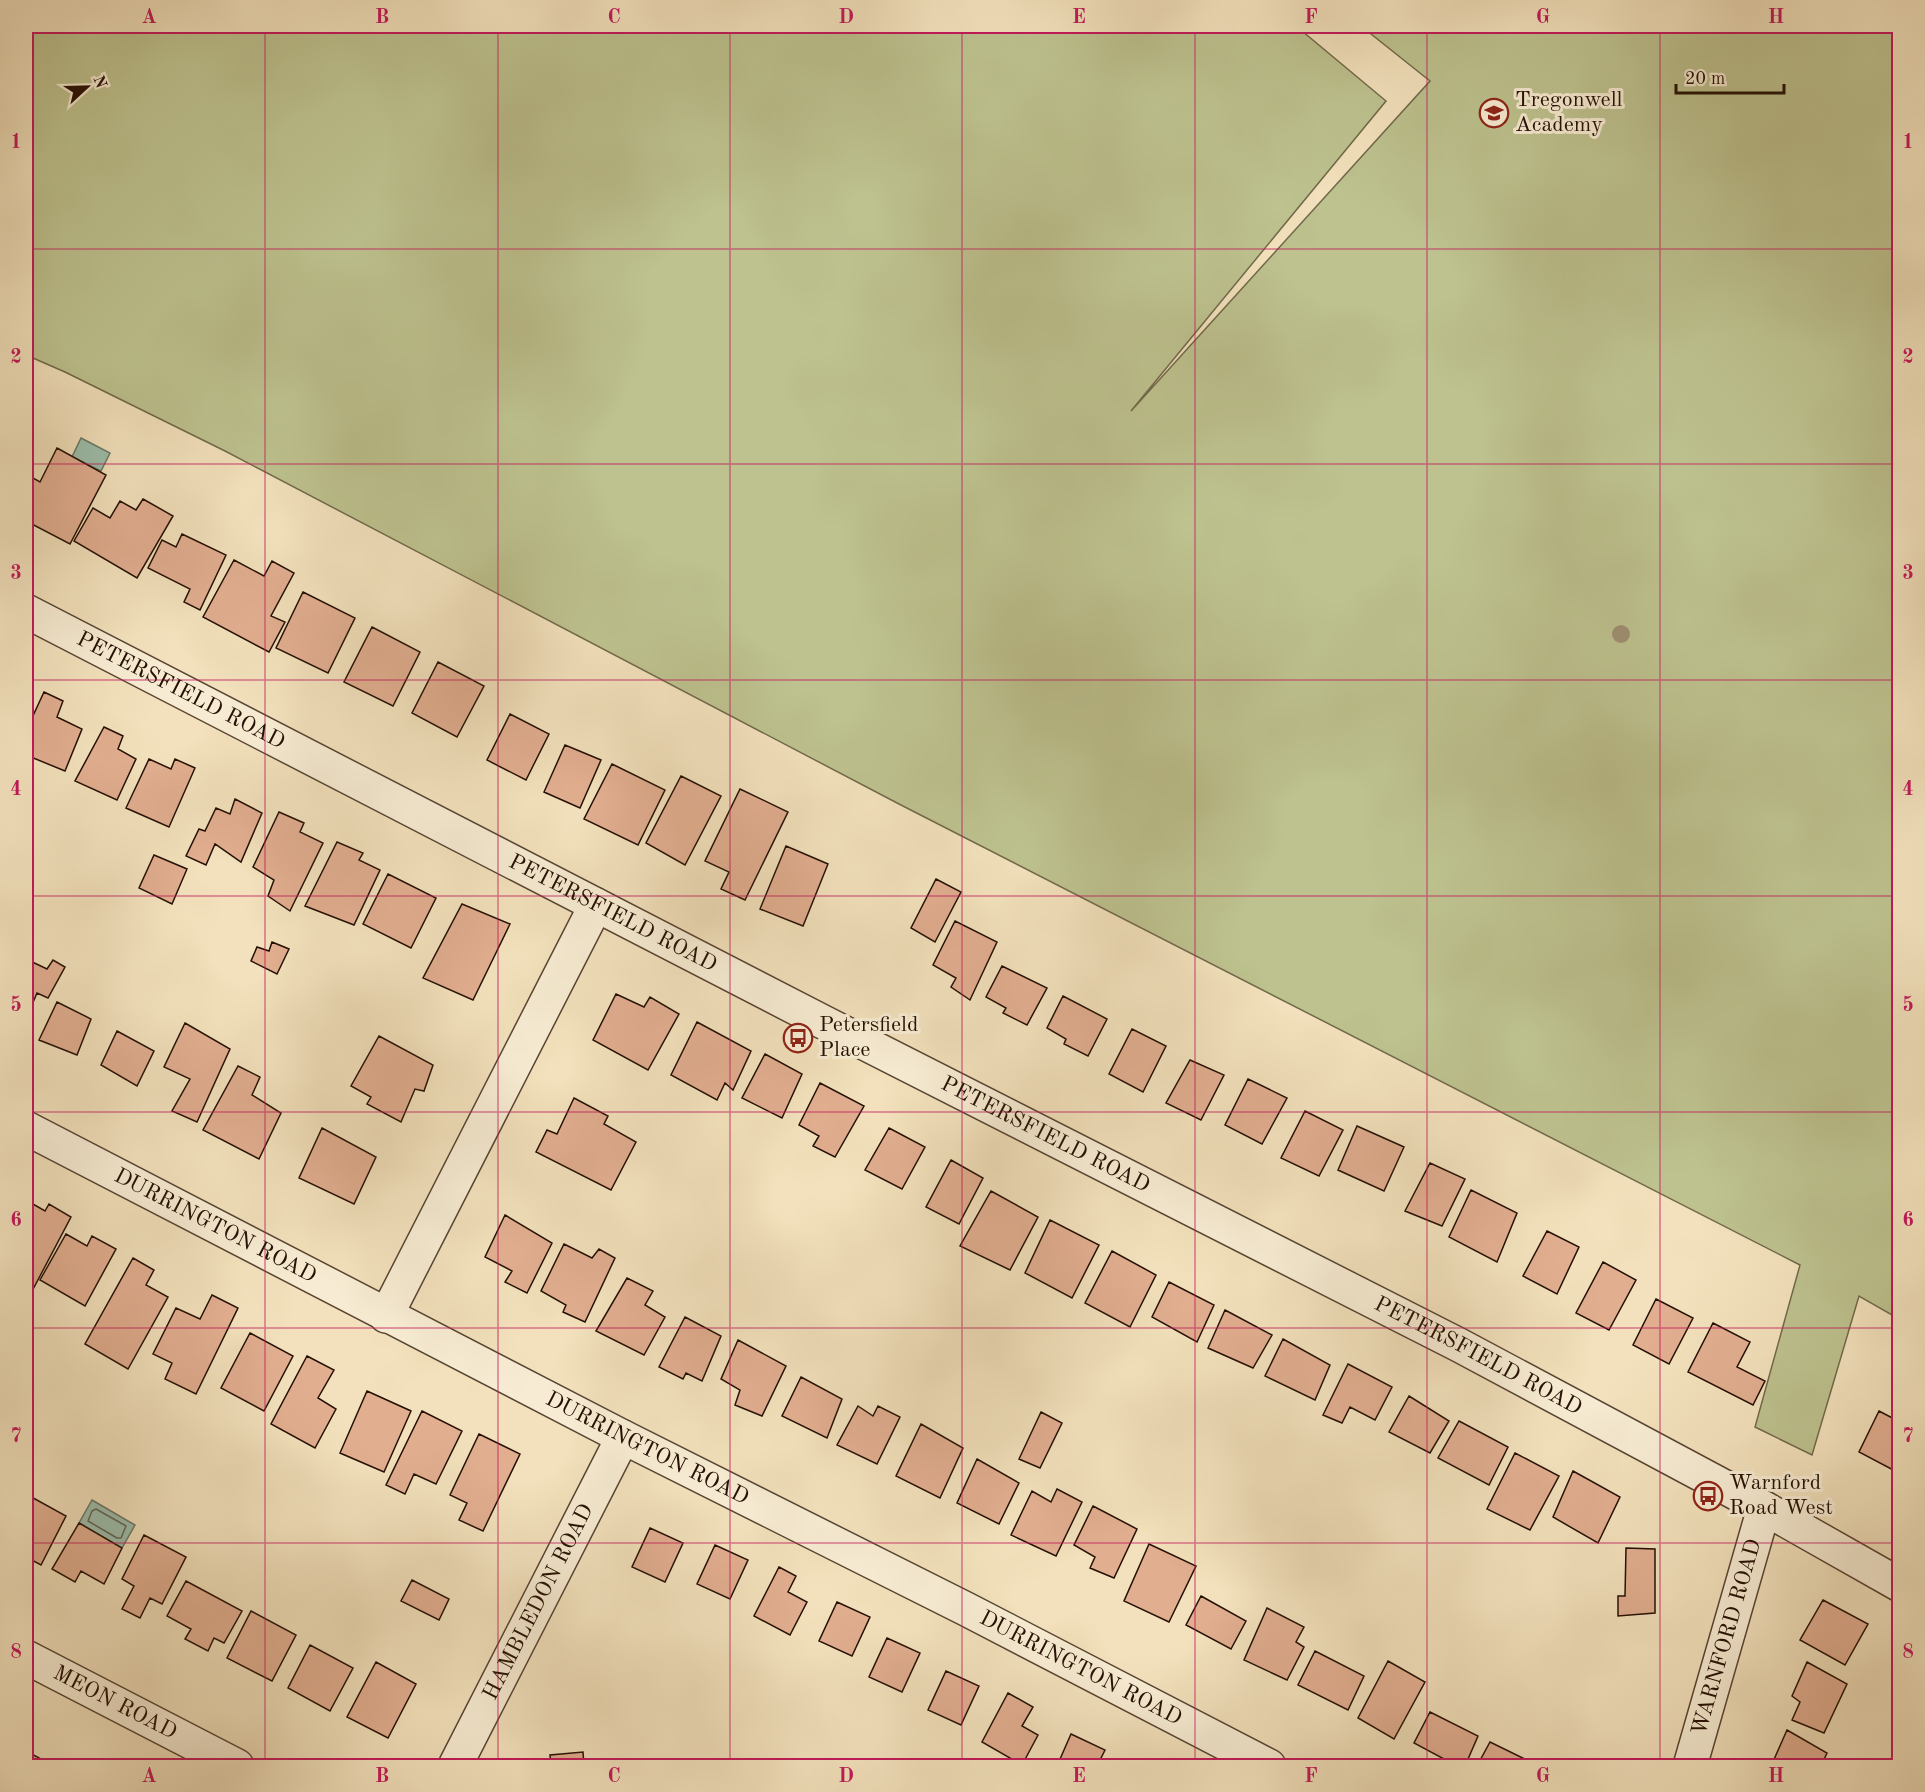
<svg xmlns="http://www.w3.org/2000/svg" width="1925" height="1792" font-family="'Old Standard TT',serif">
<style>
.green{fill:#bdc28f;stroke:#71694a;stroke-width:1.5}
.water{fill:#9cbeab;stroke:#6c7868;stroke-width:1.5}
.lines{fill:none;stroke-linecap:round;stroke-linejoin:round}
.shore{stroke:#606758;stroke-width:1.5}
.building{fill:#e1ae90;stroke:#251004;stroke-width:1.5}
.minor-casing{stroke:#584432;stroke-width:36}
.minor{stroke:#f7ecd3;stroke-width:33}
.tree{fill:#9e9072}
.grid{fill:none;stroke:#c2185b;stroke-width:1.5;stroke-opacity:0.55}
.labels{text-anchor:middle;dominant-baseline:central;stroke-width:6;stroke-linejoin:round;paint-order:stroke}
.poi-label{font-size:22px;fill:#251004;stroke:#f7ecd3;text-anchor:start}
.street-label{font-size:22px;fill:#251004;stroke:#f7ecd3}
.neatline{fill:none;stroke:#c2185b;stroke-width:2}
.grid-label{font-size:20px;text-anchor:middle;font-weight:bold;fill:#c2185b}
</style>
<rect width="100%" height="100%" fill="#f2e1bc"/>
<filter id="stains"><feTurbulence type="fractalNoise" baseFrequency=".00333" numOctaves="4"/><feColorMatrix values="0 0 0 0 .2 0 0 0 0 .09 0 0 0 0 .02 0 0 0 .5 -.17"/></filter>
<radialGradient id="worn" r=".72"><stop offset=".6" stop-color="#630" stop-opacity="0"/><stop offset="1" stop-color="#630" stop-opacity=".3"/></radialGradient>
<path class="green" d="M26,26h1270l90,75 -255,310 299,-330 -69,-55h538v1293l-40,-23 -47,159 -57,-28 45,-162 -901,-461 -674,-353 -160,-79 -39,-17z"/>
<path class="water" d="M81,438l29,15 -9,18 -29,-14z
M92,1500l43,25 -13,23 -43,-25z"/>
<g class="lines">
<path class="shore" d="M96,1509l30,17 -5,12h-4l-29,-17 4,-10z"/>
</g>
<path class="building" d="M57,448l49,27 -36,69 -44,-23v-47l14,8z
M143,499l30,17 -36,62 -63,-37 19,-33 17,10 10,-17 16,9z
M182,534l44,21 -26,55 -16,-8 6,-13 -42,-21 14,-28 14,7z
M234,560l30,16 8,-15 22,12 -23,43 14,6 -16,30 -66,-35z
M303,592l52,26 -27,55 -52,-25z
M372,627l48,25 -27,54 -49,-24z
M438,662l46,24 -27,51 -45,-24z
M44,692l19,9 -6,16 25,12 -17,42 -39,-16v-24z
M510,714l39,20 -23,46 -39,-20z
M104,727l19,9 -5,13 18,10 -19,41 -42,-19z
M565,745l36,15 -21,48 -36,-16z
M149,759l22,10 4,-10 20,9 -26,59 -43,-19z
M612,764l53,26 -27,55 -54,-26z
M681,776l40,20 -36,69 -39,-22z
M740,789l48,23 -43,88 -24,-11 8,-17 -24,-11z
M235,799l27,14 -21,49 -26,-18 -9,21 -20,-9 13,-27 6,2 11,-23 14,6z
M279,812l25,11 -4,9 23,11 -33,68 -22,-15 6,-16 -21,-13z
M337,842l26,11 -4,7 21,10 -26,55 -49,-19z
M786,846l42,18 -25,62 -43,-17z
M154,855l33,14 -15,35 -33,-16z
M388,874l48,24 -25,50 -48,-24z
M936,879l25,13 -26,50 -24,-14z
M462,904l48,20 -37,76 -50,-22z
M955,921l42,21 -27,58 -19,-13 5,-9 -23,-13z
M272,942l17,7 -12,25 -26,-13 6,-14 12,4z
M26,959l21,10 6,-9 12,7 -17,31 -11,-5 -11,26z
M1002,966l45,22 -20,37 -24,-12 3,-5 -20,-11z
M616,994l28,13 6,-10 29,17 -31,56 -55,-30z
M1063,996l44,23 -19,37 -24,-12 2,-5 -19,-11z
M57,1002l34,17 -14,36 -38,-15z
M697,1022l54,29 -18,39 -8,-7 -8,17 -46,-25z
M185,1023l45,26 -33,73 -25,-11 18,-32 -26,-12z
M1132,1029l34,17 -23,46 -34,-18z
M117,1031l37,20 -17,35 -36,-21z
M379,1036l54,29 -9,26 -9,-2 -14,33 -34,-18 4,-7 -20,-11z
M765,1054l37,20 -20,44 -40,-20z
M1190,1060l34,15 -23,45 -35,-17z
M238,1066l22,11 -8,18 29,18 -22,46 -56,-29z
M1248,1079l39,19 -25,46 -37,-19z
M820,1083l44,23 -29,51 -22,-11 6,-10 -20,-11z
M574,1098l34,18 -4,8 32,18 -25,48 -75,-38 11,-22 10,4z
M1305,1111l38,19 -24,46 -38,-18z
M1357,1126l47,21 -20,44 -46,-21z
M322,1128l54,29 -22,47 -55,-26z
M889,1128l36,19 -23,42 -37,-19z
M951,1160l32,18 -24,46 -33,-17z
M1430,1163l35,16 -23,47 -37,-15z
M1471,1190l46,23 -20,49 -48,-25z
M991,1191l47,26 -28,53 -50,-24z
M26,1200l19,11 4,-7 22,13 -41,78 -4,-2z
M505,1215l47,28 -25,50 -22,-11 7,-11 -27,-14z
M1050,1220l49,25 -27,53 -47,-25z
M1547,1231l32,16 -22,47 -34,-18z
M66,1234l21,12 5,-10 24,13 -31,57 -45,-26z
M564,1244l28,14 7,-9 16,9 -30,64 -22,-10 3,-7 -25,-14z
M1112,1251l44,24 -26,52 -45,-24z
M133,1258l21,12 -8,15 22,12 -40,72 -43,-25z
M1603,1262l33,18 -27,50 -33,-17z
M627,1278l26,13 -8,14 20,12 -21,38 -48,-24z
M1169,1282l45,23 -17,37 -45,-25z
M212,1295l26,13 -42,86 -31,-15 7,-16 -19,-9 23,-46 24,11z
M1656,1299l37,19 -24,46 -36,-19z
M1225,1310l47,25 -19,33 -45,-20z
M685,1317l36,19 -19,45 -16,-8 -3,6 -24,-12z
M1713,1323l37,19 -13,25 28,14 -12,24 -65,-33z
M250,1333l43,23 -29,55 -43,-23z
M1283,1339l47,26 -15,35 -50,-24z
M738,1340l48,26 -24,50 -27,-11 5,-15 -19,-11z
M307,1356l27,14 -16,28 18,11 -21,39 -44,-24z
M1348,1364l44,23 -17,33 -25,-13 -8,16 -19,-8z
M801,1377l41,22 -15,39 -45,-22z
M367,1391l44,20 -27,61 -44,-19z
M1409,1396l40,25 -19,32 -41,-21z
M858,1406l15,10 5,-10 22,11 -23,47 -40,-19z
M422,1411l40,20 -26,53 -22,-10 -9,20 -19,-9z
M1879,1411l21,11v46l-3,4 -38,-20z
M1041,1412l21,11 -22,45 -21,-9z
M1459,1421l49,26 -19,38 -51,-27z
M921,1424l42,24 -23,50 -44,-22z
M479,1434l41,20 -37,77 -24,-11 8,-17 -17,-8z
M1515,1453l44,23 -29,54 -43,-21z
M977,1459l42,24 -20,41 -42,-21z
M1573,1471l47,26 -22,46 -45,-26z
M1057,1489l25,13 -26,54 -45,-21 21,-44 19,11z
M26,1494l40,22 -25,49 -15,-8z
M1093,1506l44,23 -23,49 -24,-10 5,-11 -21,-12z
M79,1523l43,25 -18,36 -23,-13 -6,11 -23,-13z
M650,1528l33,15 -18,39 -33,-15z
M144,1535l42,22 -24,47 -12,-6 -10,20 -18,-9 12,-23 -12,-7z
M1149,1544l47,22 -27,56 -45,-21z
M715,1545l33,15 -18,39 -33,-15z
M1626,1548l29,1v64l-37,3v-20h7z
M779,1567l17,9 -8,16 19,10 -17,33 -36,-19z
M412,1580l37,19 -10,21 -38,-19z
M186,1581l56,30 -18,32 -10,-5 -6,13 -23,-12 6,-10 -24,-13z
M1201,1596l45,25 -15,28 -45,-24z
M1823,1600l45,24 -23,41 -45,-25z
M837,1602l33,15 -18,39 -33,-15z
M1267,1608l37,19 -8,15 8,5 -17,33 -43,-20z
M251,1611l45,24 -24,46 -45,-23z
M887,1638l33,15 -18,39 -33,-15z
M310,1645l43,23 -23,43 -42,-23z
M1315,1651l49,25 -16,34 -50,-25z
M1388,1661l37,21 -31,57 -36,-21z
M376,1662l40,22 -28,54 -41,-21z
M1807,1662l40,22 -23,49 -32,-13 8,-18 -8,-6z
M946,1671l33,15 -18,39 -33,-15z
M1008,1693l25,14 -11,19 16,9 -16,30 -40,-23z
M1430,1712l48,24 -13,30h-8l-43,-23z
M1787,1730l40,23 -6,13h-46l-3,-2z
M1071,1734l34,16 -8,16h-40z
M1490,1742l47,23v1h-60z
M26,1751l17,9 -3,6h-14z
M583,1752l1,14h-33l-1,-11z"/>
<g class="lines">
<g class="minor-casing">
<g id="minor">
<path id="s1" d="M26,611l799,412 634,322 305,163 136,77"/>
<path id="s2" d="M26,1128l597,309 343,172 303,157"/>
<path d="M386,1316l210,-411"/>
<path id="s3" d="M26,1657l211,109"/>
<path id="s4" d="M455,1766l168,-329"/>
<path id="s5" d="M1690,1766l74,-258"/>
</g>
</g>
<use href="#minor" class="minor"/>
</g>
<circle class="tree" cx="1621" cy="634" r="9"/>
<path class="grid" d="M265,26v1740M498,26v1740M730,26v1740M962,26v1740M1195,26v1740M1427,26v1740M1660,26v1740M26,249h1874M26,464h1874M26,680h1874M26,896h1874M26,1112h1874M26,1328h1874M26,1543h1874"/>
<defs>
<g id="school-ring" transform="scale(1.5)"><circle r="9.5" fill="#f7ecd3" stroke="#8f2418" stroke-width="1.5"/><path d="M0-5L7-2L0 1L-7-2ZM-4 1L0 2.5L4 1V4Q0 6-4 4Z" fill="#8f2418"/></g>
<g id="bus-ring" transform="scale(1.5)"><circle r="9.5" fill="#f7ecd3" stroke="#8f2418" stroke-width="1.5"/><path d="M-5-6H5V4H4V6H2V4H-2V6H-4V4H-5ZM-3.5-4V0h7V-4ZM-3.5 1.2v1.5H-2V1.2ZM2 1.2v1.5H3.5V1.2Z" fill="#8f2418"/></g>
</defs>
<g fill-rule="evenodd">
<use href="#school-ring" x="1494" y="113"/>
<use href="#bus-ring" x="798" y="1038"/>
<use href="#bus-ring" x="1708" y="1496"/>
</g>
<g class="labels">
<g class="poi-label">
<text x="1515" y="100">Tregonwell<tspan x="1515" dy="25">Academy</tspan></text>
<text x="819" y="1025">Petersfield<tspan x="819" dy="25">Place</tspan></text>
<text x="1729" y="1483">Warnford<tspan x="1729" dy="25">Road West</tspan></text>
</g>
<g class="street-label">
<text stroke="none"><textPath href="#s1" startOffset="174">PETERSFIELD ROAD</textPath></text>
<text stroke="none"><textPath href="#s1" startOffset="660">PETERSFIELD ROAD</textPath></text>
<text stroke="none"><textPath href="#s1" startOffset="1146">PETERSFIELD ROAD</textPath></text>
<text stroke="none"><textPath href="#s2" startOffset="213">DURRINGTON ROAD</textPath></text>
<text stroke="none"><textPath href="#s1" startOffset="1632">PETERSFIELD ROAD</textPath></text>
<text stroke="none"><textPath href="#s2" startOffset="699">DURRINGTON ROAD</textPath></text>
<text stroke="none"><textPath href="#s4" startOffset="184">HAMBLEDON ROAD</textPath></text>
<text stroke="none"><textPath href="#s5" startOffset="134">WARNFORD ROAD</textPath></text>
<text stroke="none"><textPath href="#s2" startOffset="1185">DURRINGTON ROAD</textPath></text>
<text stroke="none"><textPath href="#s3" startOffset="100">MEON ROAD</textPath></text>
</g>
</g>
<rect width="1925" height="1792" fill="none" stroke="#f2e1bc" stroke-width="66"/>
<g transform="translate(87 87) rotate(68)" stroke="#f7ecd3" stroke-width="4.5" paint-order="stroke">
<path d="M0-4.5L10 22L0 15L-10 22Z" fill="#251004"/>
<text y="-9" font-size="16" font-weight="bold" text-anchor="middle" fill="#251004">N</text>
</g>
<path d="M1676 84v9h108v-9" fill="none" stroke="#251004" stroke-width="3"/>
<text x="1685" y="84" font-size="18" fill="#251004" stroke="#f7ecd3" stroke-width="4.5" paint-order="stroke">20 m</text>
<rect x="33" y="33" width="1859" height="1726" class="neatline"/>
<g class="grid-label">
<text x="149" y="23">A</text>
<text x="382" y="23">B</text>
<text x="614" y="23">C</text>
<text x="846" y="23">D</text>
<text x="1079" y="23">E</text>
<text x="1311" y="23">F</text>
<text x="1543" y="23">G</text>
<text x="1776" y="23">H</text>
<text x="16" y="148">1</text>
<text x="1908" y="148">1</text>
<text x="16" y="363">2</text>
<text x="1908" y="363">2</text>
<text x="16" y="579">3</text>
<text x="1908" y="579">3</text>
<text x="16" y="795">4</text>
<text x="1908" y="795">4</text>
<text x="16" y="1011">5</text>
<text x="1908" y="1011">5</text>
<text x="16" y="1226">6</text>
<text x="1908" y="1226">6</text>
<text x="16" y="1442">7</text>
<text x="1908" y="1442">7</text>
<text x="16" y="1658">8</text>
<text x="1908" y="1658">8</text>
<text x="149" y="1782">A</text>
<text x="382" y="1782">B</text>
<text x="614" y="1782">C</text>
<text x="846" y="1782">D</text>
<text x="1079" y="1782">E</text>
<text x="1311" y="1782">F</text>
<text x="1543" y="1782">G</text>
<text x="1776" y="1782">H</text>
</g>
<rect width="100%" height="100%" filter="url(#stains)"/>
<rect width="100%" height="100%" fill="url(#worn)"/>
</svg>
